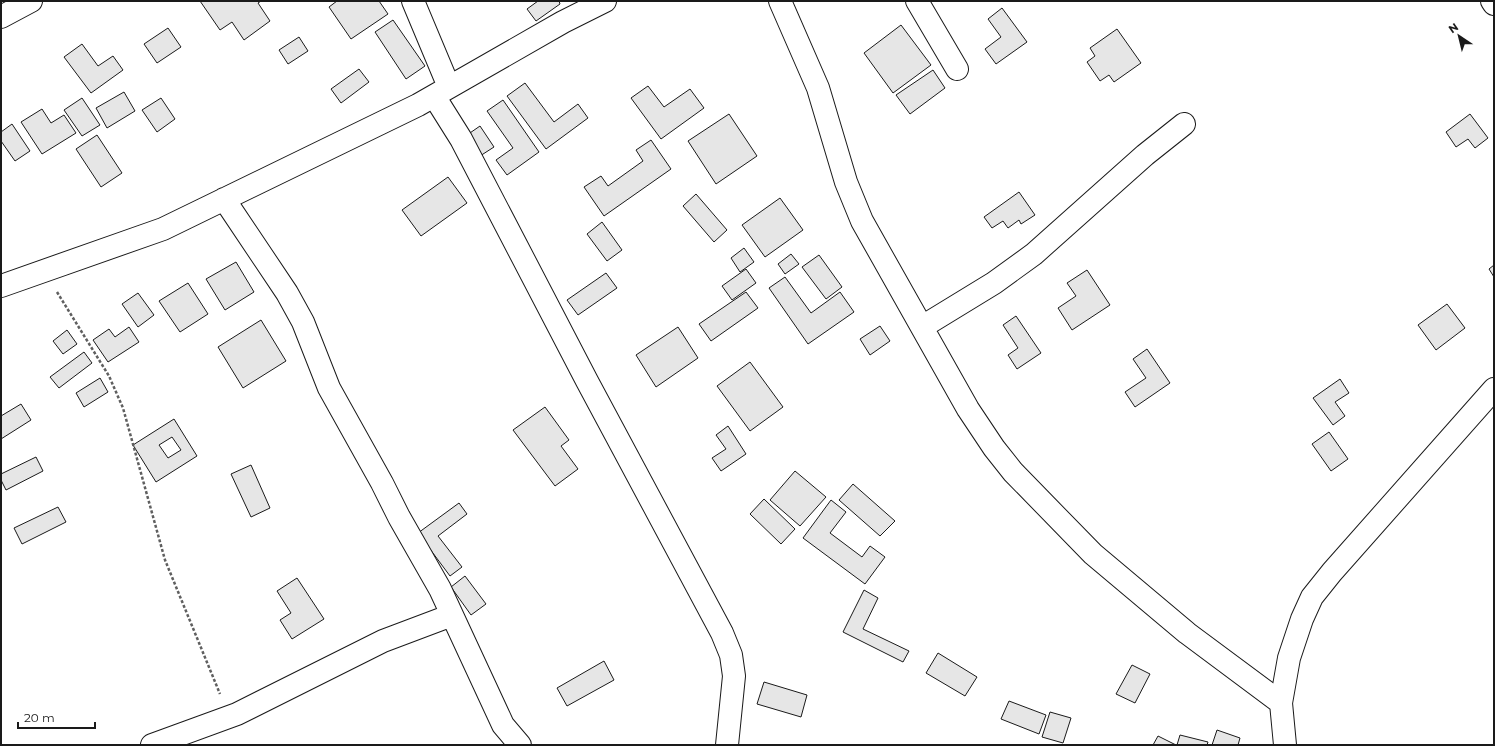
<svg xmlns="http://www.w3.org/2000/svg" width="1495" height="746" font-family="Montserrat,sans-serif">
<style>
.building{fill:#e6e6e6;stroke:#1a1a1a;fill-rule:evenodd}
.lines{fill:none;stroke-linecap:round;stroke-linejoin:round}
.minor-casing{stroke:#1a1a1a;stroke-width:24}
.path{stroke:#5f5f5f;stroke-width:2.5;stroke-dasharray:3 2;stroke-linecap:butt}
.minor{stroke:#fff;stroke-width:22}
</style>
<rect width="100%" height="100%" fill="#fff"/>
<path class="building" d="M200,1h61l-3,2 12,18 -26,19 -12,-18 -12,8z
M337,1h42l9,13 -37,25 -22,-32z
M538,1h21l1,3 -24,17 -9,-12z
M1002,8l25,34 -31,22 -11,-15 16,-12 -13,-18z
M393,20l32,46 -19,13 -31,-47z
M901,25l30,40 -38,28 -29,-40z
M168,28l13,19 -24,16 -13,-19z
M1117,29l24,34 -27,19 -5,-7 -9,6 -13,-19 8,-6 -5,-8z
M299,37l9,14 -20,13 -9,-14z
M82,44l16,22 15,-10 10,14 -32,23 -27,-36z
M359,69l10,13 -28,21 -10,-14z
M933,70l12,18 -35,26 -14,-19z
M525,83l29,39 24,-18 10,14 -42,31 -39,-53z
M648,86l16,21 26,-18 14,19 -43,31 -30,-41z
M124,92l11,19 -28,17 -11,-20z
M82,98l18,27 -18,11 -18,-26z
M161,98l14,21 -18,13 -15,-22z
M503,100l36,52 -32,23 -11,-15 17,-12 -26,-37z
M42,109l9,14 13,-8 12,18 -34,21 -21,-32z
M729,114l28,42 -41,28 -28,-43z
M1470,114l18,24 -13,10 -7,-9 -12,8 -10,-15z
M12,124l18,27 -15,10 -14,-20v-9z
M480,126l14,21 -14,9 -13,-21z
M97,135l25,38 -21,14 -25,-38z
M651,140l20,29 -67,47 -20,-29 17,-11 7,10 35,-25 -7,-11z
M448,177l19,26 -46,33 -19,-26z
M1019,192l16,23 -14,9 -2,-4 -11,8 -5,-7 -11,7 -8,-11z
M696,194l31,36 -13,12 -31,-36z
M780,198l23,32 -38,27 -23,-32z
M602,222l20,28 -15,11 -20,-27z
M744,248l10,14 -14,10 -9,-14z
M791,254l8,10 -14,10 -7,-10z
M819,255l23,32 -16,12 -24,-32z
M236,262l18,30 -29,18 -19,-31z
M1494,265v12l-5,-8z
M746,269l10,14 -24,17 -10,-14z
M1087,270l23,35 -38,25 -14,-22 18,-12 -9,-13z
M606,273l11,15 -39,27 -11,-15z
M785,277l26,36 29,-21 14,20 -46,32 -39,-56z
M188,283l20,31 -28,18 -21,-31z
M746,292l12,16 -47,33 -12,-17z
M138,293l16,22 -16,12 -16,-23z
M1447,304l18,24 -29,22 -18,-25z
M1016,316l25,37 -24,16 -9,-14 10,-7 -15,-23z
M261,320l25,41 -43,27 -25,-41z
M880,326l10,15 -20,14 -10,-16z
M129,327l10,15 -31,20 -15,-22 16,-11 6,8z
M678,327l20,31 -42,29 -20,-32z
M67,330l10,14 -14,10 -10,-13z
M1147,349l23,34 -35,24 -10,-15 21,-14 -13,-19z
M84,352l8,11 -33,25 -9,-11z
M750,362l33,45 -33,24 -33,-45z
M100,378l8,14 -24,15 -8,-14z
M1340,379l9,14 -14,9 10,14 -12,9 -20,-27z
M21,404l10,16 -30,19v-23z
M545,407l24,33 -8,6 17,23 -23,17 -42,-56z
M174,419l23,37 -41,26 -23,-37zM172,437l9,13 -13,8 -9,-13z
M728,426l18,28 -25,17 -9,-13 14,-9 -10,-14z
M1329,432l19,27 -17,12 -19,-27z
M36,457l7,14 -37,19 -5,-10v-6z
M251,465l19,43 -19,9 -20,-43z
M795,471l31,26 -26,29 -30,-26z
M853,484l42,37 -15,15 -41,-36z
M764,499l31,30 -14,15 -31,-30z
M831,500l15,12 -16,21 32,24 8,-11 15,11 -20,27 -62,-46z
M459,503l8,11 -29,22 24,31 -12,9 -32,-43z
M58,507l8,15 -44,22 -8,-16z
M465,576l21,28 -15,11 -20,-28z
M297,578l27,41 -32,20 -12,-19 11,-7 -14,-22z
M864,590l14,8 -15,31 46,22 -6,11 -60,-30z
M938,653l39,24 -12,19 -39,-23z
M604,661l10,19 -47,26 -10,-18z
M1132,665l18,9 -15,29 -19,-9z
M764,682l43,13 -6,22 -44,-13z
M1009,701l37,14 -7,19 -38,-15z
M1050,712l21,6 -8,25 -21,-6z
M1217,730l23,8 -2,7h-26z
M1180,735l28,7 -1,3h-30z
M1158,736l18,9h-23z"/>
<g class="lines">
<g class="minor-casing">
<path id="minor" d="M413,1l36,86
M780,1l38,87 28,94 16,39 106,188 26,39 19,24 80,82 94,79 94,70
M917,1l40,68
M1492,1l2,3
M1,17l30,-16
M434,96l27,43 126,242 135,252 9,22 3,21 -7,69
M224,199l63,94 16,29 26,66 53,95 17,34 41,72 63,136 17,20
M1,286l162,-57 255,-124 145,-83 42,-21
M922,327l72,-44 40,-29 111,-99 39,-31
M152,745l85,-31 146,-73 69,-26
M1285,745l-4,-42 8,-45 13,-39 10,-22 20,-25 162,-183"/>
</g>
<path class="path" d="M57,292l52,84 14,32 42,152 55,134"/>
<use href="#minor" class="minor"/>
</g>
<rect width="1495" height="746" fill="none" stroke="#1a1a1a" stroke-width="4"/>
<g transform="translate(1459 36) rotate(325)" stroke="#ffffff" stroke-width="3" paint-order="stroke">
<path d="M0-3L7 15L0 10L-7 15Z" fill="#1a1a1a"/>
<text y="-6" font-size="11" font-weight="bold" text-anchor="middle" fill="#1a1a1a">N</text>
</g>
<path d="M18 722v6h77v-6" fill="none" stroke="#1a1a1a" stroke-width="2"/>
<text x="24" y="722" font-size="12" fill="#1a1a1a" stroke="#ffffff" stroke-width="3" paint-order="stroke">20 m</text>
</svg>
